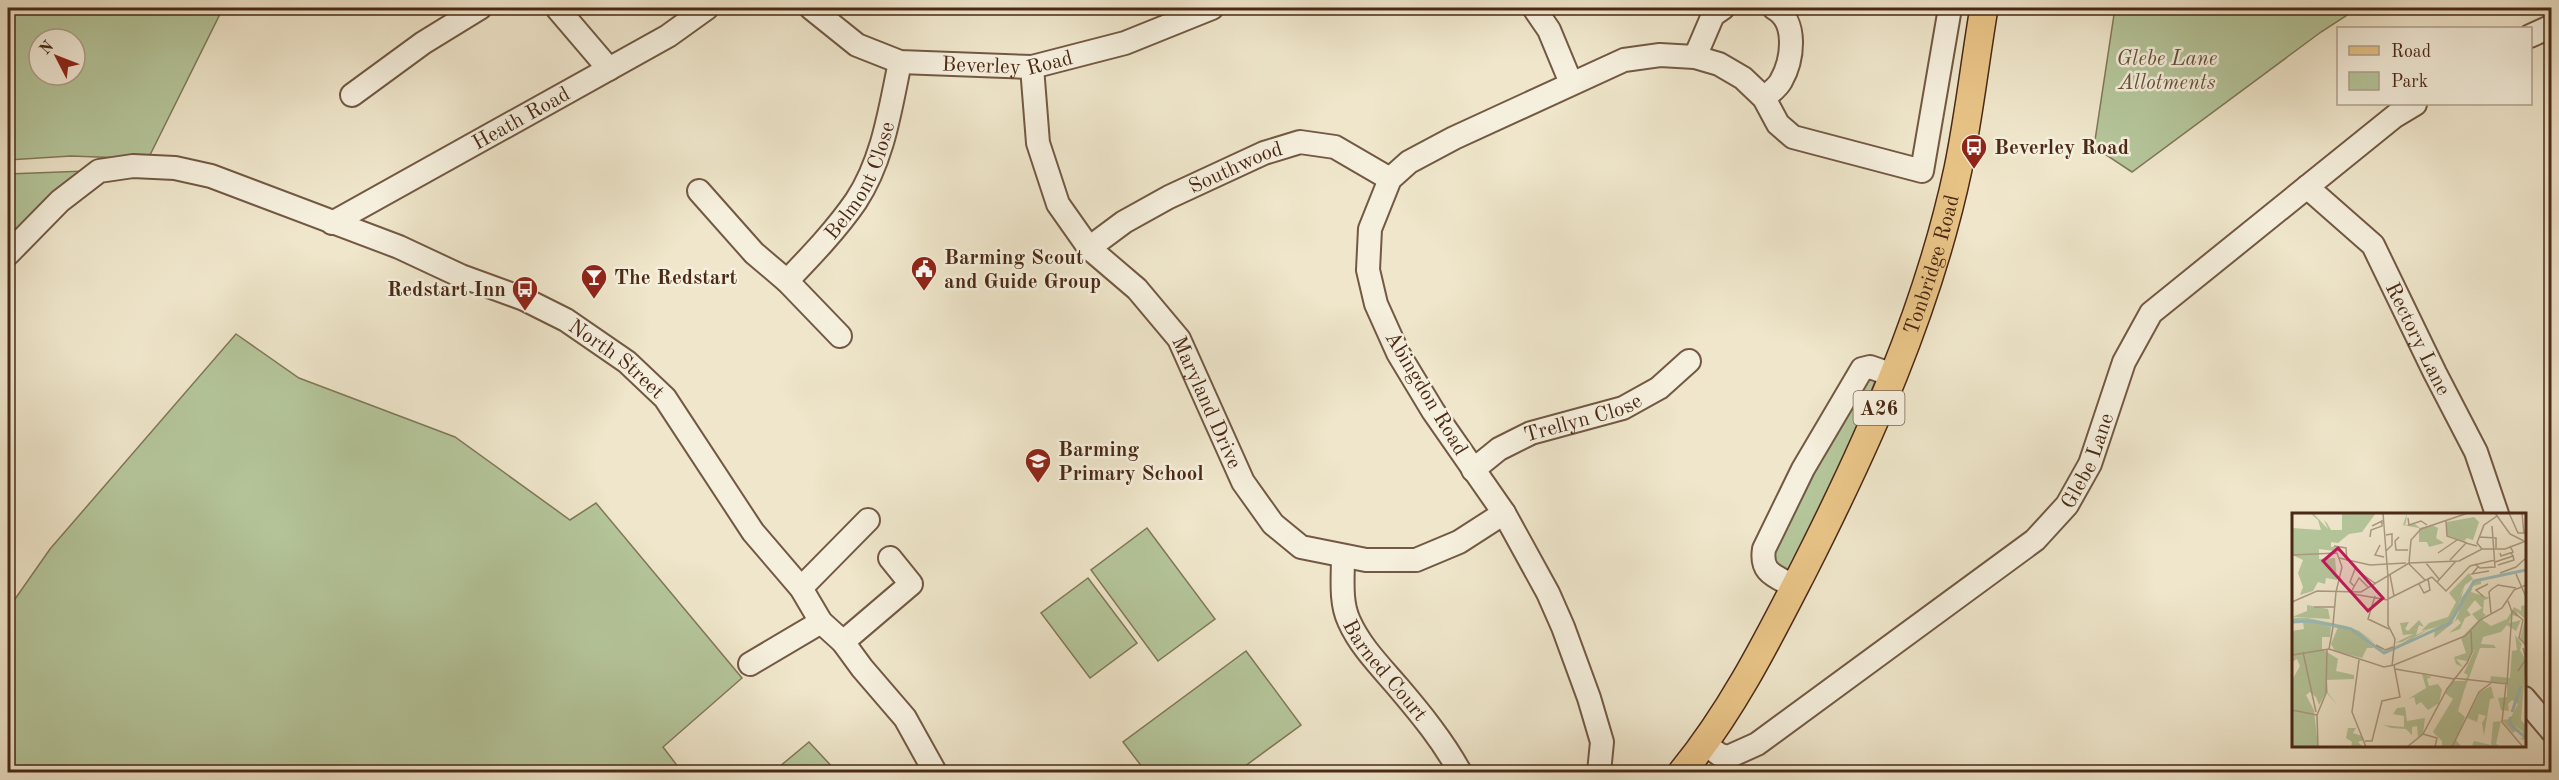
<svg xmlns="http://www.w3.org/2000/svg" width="2559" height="780" font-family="'Old Standard TT',serif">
	<rect width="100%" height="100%" fill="#efe6cb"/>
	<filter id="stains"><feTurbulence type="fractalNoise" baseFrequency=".00333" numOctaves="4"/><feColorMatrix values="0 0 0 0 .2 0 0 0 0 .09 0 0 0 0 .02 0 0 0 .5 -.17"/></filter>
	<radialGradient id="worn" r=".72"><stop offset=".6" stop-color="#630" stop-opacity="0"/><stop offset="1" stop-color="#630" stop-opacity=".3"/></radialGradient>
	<g fill="#b5c69b" stroke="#807858" stroke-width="1.5" fill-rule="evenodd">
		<path d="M8 8H223L148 159 71 156 8 160ZM39 39H75V75H39Z"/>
		<path d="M2115 8H2358L2321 32 2132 172 2094 147Z"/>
		<path d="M85 171 8 240V174Z"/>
		<path d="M236 334 299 378 455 437 570 520 596 503 742 678 663 747 682 772H8V609L50 549Z"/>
		<path d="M1862 378 1876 379 1836 478 1790 570H1778L1771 546Z"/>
		<path d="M1147 528 1215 619 1158 661 1091 570Z"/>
		<path d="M1088 578 1137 643 1090 678 1041 613Z"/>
		<path d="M1246 651 1301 725 1237 772H1146L1123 742Z"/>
		<path d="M809 742 837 772H773Z"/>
	</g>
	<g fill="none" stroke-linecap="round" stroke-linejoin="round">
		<g stroke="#735843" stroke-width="26">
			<g id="minor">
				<path d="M557 8 609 69"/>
				<path id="s1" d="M811 8 857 45 900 62 1032 67 1125 43 1212 8"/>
				<path d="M1534 8 1549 30 1571 83"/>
				<path d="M2530 36 2552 26"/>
				<path d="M1695 57 1713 15 1723 8"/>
				<path id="s2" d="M1032 67 1038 143 1058 204 1089 248 1137 289 1179 339 1243 482 1273 524 1301 547 1366 560H1416L1459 542 1504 513"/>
				<path d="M352 95 423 43 480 8"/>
				<path d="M1764 98C1770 93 1778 87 1781 81 1793 60 1798 21 1774 8"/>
				<path id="s3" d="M2307 187 2373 245 2435 373 2476 452 2497 514"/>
				<path d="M699 191 754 253 787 281 840 336"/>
				<path id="s4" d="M332 223 668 36 707 8"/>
				<path id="s5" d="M1089 248 1124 222 1169 197 1264 153 1300 142 1335 147 1390 179"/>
				<path id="s6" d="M8 254 60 201 99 171 133 166 175 168 211 176 399 247 461 276 524 299 566 320 627 362 665 398 753 532 801 588 821 622 843 642 862 668 905 718 935 772"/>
				<path id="s7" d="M787 281C811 256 836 230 856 201 883 160 890 110 900 62"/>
				<path id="s8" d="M1473 470 1499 449 1531 433 1623 408 1659 388 1689 361"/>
				<path id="s9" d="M1343 557C1343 577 1340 602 1349 621 1360 646 1380 666 1398 687 1421 714 1443 741 1460 772"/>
				<path d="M1795 587C1776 576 1760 574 1764 549L1803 469 1862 369 1870 367 1893 375"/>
				<path d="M801 588 868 520"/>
				<path d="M843 642 911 584 890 558"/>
				<path d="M750 664 821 622"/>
				<path d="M2524 698 2552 731"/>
				<path id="s10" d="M1705 744 1720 755 1728 757 1757 744 2035 540 2067 505 2090 464 2124 362 2151 313 2395 116 2415 104"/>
				<path d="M1599 772 1602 742 1589 698 1563 627 1548 593 1504 513 1433 411 1398 353 1376 304 1368 270 1370 229 1390 179 1409 162 1454 138 1624 60 1660 55 1695 57 1719 64 1743 78 1764 98 1778 124 1793 137 1922 171 1950 8"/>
			</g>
		</g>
		<g stroke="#4a2916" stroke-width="30">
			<g id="major">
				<path id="s11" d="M1682 772C1732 711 1767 641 1803 571 1868 443 1928 310 1958 169 1969 116 1975 61 1984 8"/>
			</g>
		</g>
		<use href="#minor" stroke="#f5efdd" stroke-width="22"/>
		<use href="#major" stroke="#e8c386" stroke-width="27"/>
	</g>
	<defs>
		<g id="bus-pin" transform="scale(1.35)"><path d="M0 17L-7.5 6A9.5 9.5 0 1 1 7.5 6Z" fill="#8f2418" stroke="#f5efdd"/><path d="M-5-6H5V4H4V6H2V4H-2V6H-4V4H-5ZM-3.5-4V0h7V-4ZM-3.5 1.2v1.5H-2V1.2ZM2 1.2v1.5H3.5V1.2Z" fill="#fff"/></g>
		<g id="civic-pin" transform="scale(1.35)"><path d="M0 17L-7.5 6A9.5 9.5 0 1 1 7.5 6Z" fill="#8f2418" stroke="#f5efdd"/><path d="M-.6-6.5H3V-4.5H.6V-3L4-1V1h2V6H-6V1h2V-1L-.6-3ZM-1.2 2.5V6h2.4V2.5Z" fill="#fff"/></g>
		<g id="bar-pin" transform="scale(1.35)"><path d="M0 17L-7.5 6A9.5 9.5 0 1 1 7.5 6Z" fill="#8f2418" stroke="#f5efdd"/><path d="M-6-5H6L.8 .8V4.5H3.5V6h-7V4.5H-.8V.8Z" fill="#fff"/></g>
		<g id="school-pin" transform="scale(1.35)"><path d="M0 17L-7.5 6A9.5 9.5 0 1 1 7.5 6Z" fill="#8f2418" stroke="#f5efdd"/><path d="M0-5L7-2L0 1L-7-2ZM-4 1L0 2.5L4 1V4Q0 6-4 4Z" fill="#fff"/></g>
	</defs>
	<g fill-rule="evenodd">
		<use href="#bus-pin" x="1974" y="147"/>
		<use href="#civic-pin" x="924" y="269"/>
		<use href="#bar-pin" x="594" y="277"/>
		<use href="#bus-pin" x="525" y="289"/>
		<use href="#school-pin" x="1038" y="461"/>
	</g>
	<g text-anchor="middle" stroke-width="5" stroke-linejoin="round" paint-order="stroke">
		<rect fill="#f5efdd" stroke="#7d6452" stroke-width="1.5" x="1853.5" y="391" width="51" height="34" rx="4.5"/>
		<g font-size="20" font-weight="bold" fill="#4a2916">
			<text x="1879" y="415">A26</text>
		</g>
		<g font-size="21" font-style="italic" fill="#655037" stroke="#f5efdd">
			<text x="2167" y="65">Glebe Lane<tspan x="2167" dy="24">Allotments</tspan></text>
		</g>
		<g font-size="21" fill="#4a2916" stroke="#f5efdd">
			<text dy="7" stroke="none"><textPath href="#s1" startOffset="213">Beverley Road</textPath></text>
			<text dy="7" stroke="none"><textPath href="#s4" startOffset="216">Heath Road</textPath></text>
			<text dy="7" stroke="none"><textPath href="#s5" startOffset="168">Southwood</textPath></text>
			<text dy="7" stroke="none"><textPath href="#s7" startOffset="126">Belmont Close</textPath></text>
			<text dy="7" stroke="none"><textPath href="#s11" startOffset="568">Tonbridge Road</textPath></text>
			<text dy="7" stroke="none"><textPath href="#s3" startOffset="192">Rectory Lane</textPath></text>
			<text dy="7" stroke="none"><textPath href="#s6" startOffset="684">North Street</textPath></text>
			<text transform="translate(1427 393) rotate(59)" y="7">Abingdon Road</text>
			<text dy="7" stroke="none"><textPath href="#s2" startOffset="392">Maryland Drive</textPath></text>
			<text dy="7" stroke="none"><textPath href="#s8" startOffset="123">Trellyn Close</textPath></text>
			<text dy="7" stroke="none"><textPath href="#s10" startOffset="500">Glebe Lane</textPath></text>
			<text dy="7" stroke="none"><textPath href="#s9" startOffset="126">Barned Court</textPath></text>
		</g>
		<g font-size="21" font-weight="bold" fill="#4a2916" stroke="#f5efdd" text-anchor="start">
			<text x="1994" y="154">Beverley Road</text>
			<text x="944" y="264">Barming Scout<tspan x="944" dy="24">and Guide Group</tspan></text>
			<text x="614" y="284">The Redstart</text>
			<text x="506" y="296" text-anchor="end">Redstart Inn</text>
			<text x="1058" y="456">Barming<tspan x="1058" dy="24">Primary School</tspan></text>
		</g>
	</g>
	<g transform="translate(2292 513)">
		<rect width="234" height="234" fill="#efe6cb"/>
		<path d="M18 0H21L36 16 32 7 35 10 39 17H50V0H84L70 19 57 21 46 30 39 29V34L46 33 50 39 27 36V46L43 45 45 67 34 65 33 71 26 69 21 78 8 82 11 74 6 60 11 47 0 42V15L29 17 26 7ZM115 0 114 9 113 12 123 11 128 15 140 12 146 15 144 25 152 30 137 34 135 29H127V15L111 12ZM182 4 187 9 181 27 175 25 172 28 155 22V9ZM177 60 181 66 173 72 167 85 172 76 169 85 181 70 189 66V71L181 73 179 79 198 85 192 87 191 100 194 102 189 106 199 113 215 106 222 94 229 98V93L234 92V135L228 126 233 106 224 98 227 104 220 102 217 110 229 107 224 118 215 112 209 119 191 124 189 131 202 132 204 135H188L172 178 166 198 173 204 164 227 169 233 150 234V228L141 219 161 186 153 180 161 168H173L176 162 172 160 183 136 175 148 164 146 171 154 164 151 162 144 174 140 169 125 186 108 180 101 190 95 183 87 175 97 179 102 173 105 168 116 157 120 169 110 166 106 142 125 143 116 154 113 163 108 167 98 168 86 165 101 154 112 137 116 114 129 111 130 121 123 110 129 103 130 121 121 111 122 108 110 117 109 113 116 116 118 127 107 132 114 127 112 124 122 136 116 129 118 137 110 156 104 164 89 157 80ZM15 92 36 96 38 106 0 104 15 98ZM2 105H16L54 113 67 118 83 130 59 116 18 107 0 109ZM18 108 39 114 38 124H30V136L46 146 44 158 62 162V166L35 167 36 180 46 193 34 179 27 192 24 184 18 179 14 182 22 197 26 234H0V167L8 153 5 146 0 149V118L12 116 11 109ZM46 114 61 118 82 135H75L70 145 43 138 39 131ZM223 122 230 131 228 137 234 147 229 207 234 213V225L232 227 228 226 233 223 230 218 223 213 225 217 221 220 210 207 218 206 226 191 220 187 216 191 217 198 209 197 206 185 215 184V170L198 169 199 163 218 165 220 138 225 137ZM130 161 140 164 135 166 137 173 146 171 150 177 147 190 136 197 129 189 124 192 122 184 116 186 134 175ZM199 173 202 185 198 186 192 223 190 210 194 203 187 201 185 209 175 205 188 179ZM113 194 115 208 133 205 131 221 126 224 125 213 120 214V222L114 216 99 215 91 212 112 214V203L101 201 105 195ZM209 208 204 231 210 234 180 233 182 228 199 232 201 209ZM56 215H64L61 220 70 223 72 227 66 229 71 234H59L60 229 54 225Z" fill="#b5c69b"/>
		<path fill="none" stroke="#9bbebd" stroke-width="3" d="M0 109 18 108 59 116 92 140 158 110 182 68 234 57M220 199 229 173M218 204 219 212 234 225"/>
		<path fill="none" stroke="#ad9a83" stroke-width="1.5" d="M91 0 96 64M203 0 218 21 232 28M217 0 226 20H232M230 0 232 21M116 5 117 12 129 8 135 12M154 8 155 23 175 30M78 24 79 17 90 13V8L80 13M107 24 103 28 104 37H116M187 24 204 25V35M88 32 83 42 92 44M42 33 54 35 55 48M190 36 185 30 192 12 205 3M94 38 100 32V21L94 22M146 40 165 27M208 40 209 43 221 39 218 33M0 42 45 40 50 54 44 79M47 45 78 52 114 50M158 47 174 30 185 33M60 49 63 56 84 71M203 49 221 43 219 40M116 50 133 67M117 50 119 27 129 16 176 0M134 50 147 66M183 51 188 55 203 54 200 13M206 52 222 47 221 43M186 54 180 61 197 58M208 60 224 54 234 45M224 61 234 84M98 62 102 83M96 64V112L103 126 100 153M140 64 154 78 178 53 203 47M145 69 164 48M127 71 132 80 138 77 136 66M62 73 58 69 63 56M200 76 206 72 224 75M59 79 67 65 77 75M61 81 96 87M83 83 76 106 97 116M192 84 184 77 196 71M96 86 140 64M0 89 25 78 69 79 117 50 167 48 190 36H213L234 28M22 94H43M219 97 231 107 227 125 234 132M199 100 197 79 200 76M41 112 44 79M84 132 93 137 101 134M37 136 41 114M11 139 24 199M0 142 37 136 92 154 102 152 173 123 188 107 210 95 222 77 234 72M67 147 60 199 74 234M103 156 162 166M226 158 234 146 231 135M162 165 215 171 220 99 216 88M214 171 210 209 231 234M0 197 25 202 26 234M25 202 34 180 35 136M131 221 145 225 143 234M73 228H80L90 188 108 184 102 152M115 234 131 221 155 176 175 150 180 139 179 118M160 234 187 179 199 170"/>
		<path fill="#c2185b" fill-opacity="0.15" stroke="#c2185b" stroke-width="3" d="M46 35 91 85 76 98 31 48Z"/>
		<rect width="234" height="234" fill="none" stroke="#4a2916" stroke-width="3"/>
	</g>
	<rect width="2559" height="780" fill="none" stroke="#efe6cb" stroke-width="30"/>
	<rect x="9" y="9" width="2541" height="762" fill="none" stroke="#4a2916" stroke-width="3"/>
	<rect x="15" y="15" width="2529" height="750" fill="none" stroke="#4a2916" stroke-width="1.5"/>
	<rect x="2337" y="27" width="195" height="78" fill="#f5efdd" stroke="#b1a08d" stroke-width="1.5"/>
	<rect x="2349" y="46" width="30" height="9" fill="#e8c386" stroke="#b1a08d" stroke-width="1.5"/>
	<text x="2391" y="57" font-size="18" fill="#4a2916">Road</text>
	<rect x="2349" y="72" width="30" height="18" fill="#b5c69b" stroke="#b1a08d" stroke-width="1.5"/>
	<text x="2391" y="87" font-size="18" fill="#4a2916">Park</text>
	<g transform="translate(57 57) rotate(312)"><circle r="28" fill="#f5efdd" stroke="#b1a08d" stroke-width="1.5"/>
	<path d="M0-4.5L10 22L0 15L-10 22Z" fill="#8f2418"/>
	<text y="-9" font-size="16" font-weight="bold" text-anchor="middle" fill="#4a2916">N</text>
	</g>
	<rect width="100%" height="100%" filter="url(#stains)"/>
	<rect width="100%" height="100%" fill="url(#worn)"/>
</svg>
